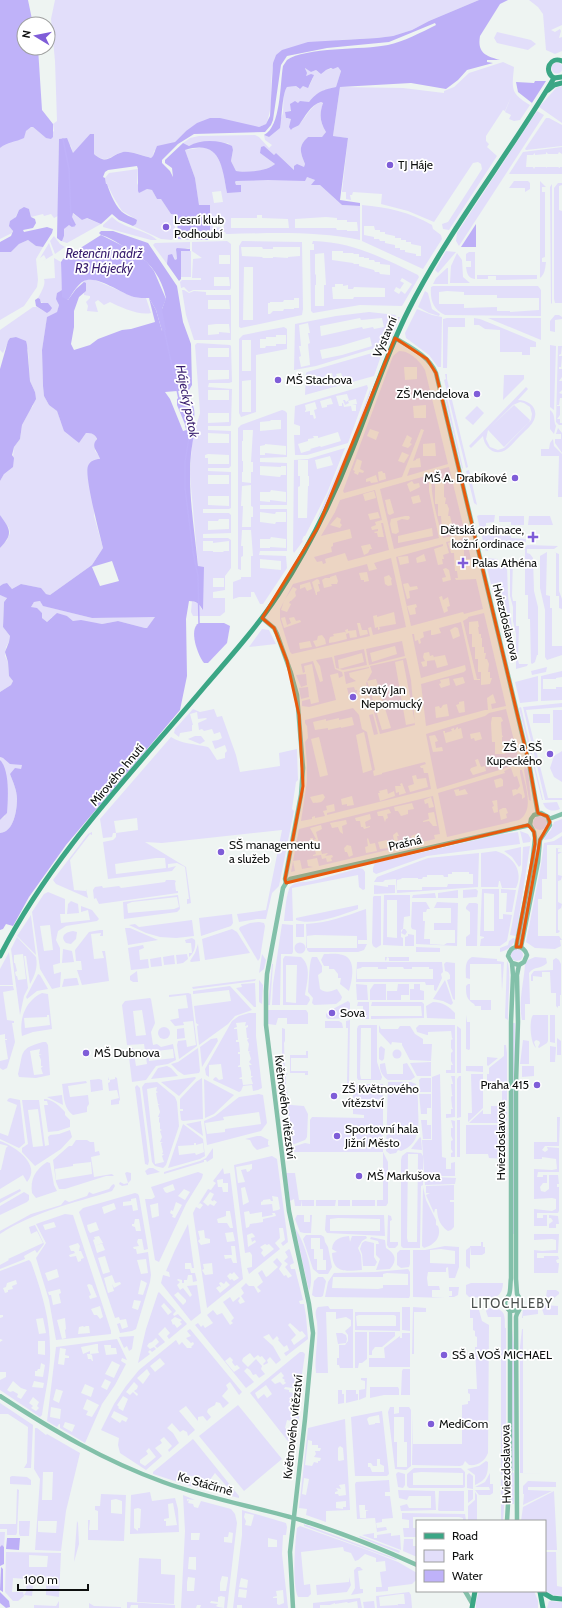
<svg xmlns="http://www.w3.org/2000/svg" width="562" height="1608" font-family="Cabin,sans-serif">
	<rect width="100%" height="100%" fill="#eef4f2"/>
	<g fill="#e2defa" fill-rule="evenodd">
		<path d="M55 0H479L429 21 412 30 393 36 377 38 340 40 276 55C267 77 276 102 266 124L259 127 186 131 175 142 154 151 153 156 151 158C144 156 131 151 123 152 110 155 108 165 94 154V134H90L73 154 71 146 59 139 58 216 54 218 51 214 44 216 43 214 31 217 29 209 19 210 15 218 12 233 0 239V148L6 143 21 139C24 134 27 127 33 127L46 138 54 131 53 124 57 121 55 61 51 19Z"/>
		<path d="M529 0H562V25L551 30 555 32 560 29 561 31 559 38 562 37V51L555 54 546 50 543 14 538 7Z"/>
		<path d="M497 32 531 40 536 44 528 50 497 43 494 38Z"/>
		<path d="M503 62 514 67C512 89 510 93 530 105L520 120 514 121 509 119 511 115 505 112 511 97 505 111 503 110 486 136V141L489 144 487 147 497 156 449 230 443 229 442 224 448 222 482 169 481 164 478 162 473 163 434 222 408 211 381 204 382 194 353 192 352 195H350L351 200 346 199V192H342L348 138 333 136 340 87 403 88 444 93V91L454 87 469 73Z"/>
		<circle cx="557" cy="68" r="5.5"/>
		<path d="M338 67 341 71 336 87C324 90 317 92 309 102L297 103 290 111 285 112 287 119H291L293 127C305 124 308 106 321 102L323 104C319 115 320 122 326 132L322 137H308C298 146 300 152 305 164L304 167 294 170 276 153 274 155 260 153 275 164C267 171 246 174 236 171L231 161 233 150 228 143 200 142 189 146 183 143 190 138 199 136 255 135 259 137 269 148 272 145 265 140 264 135 269 137 280 125C279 120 282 117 283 113 284 104 282 94 287 87L296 86 299 89 303 86H309L313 78 309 75 306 76V68L311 72 316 70 318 72Z"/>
		<path d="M562 86V123L539 107 556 88Z"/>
		<path d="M537 111 544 115 459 246 456 241 457 233Z"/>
		<path d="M546 118H549L562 125V146L526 150 525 149Z"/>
		<path d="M205 147 215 153 222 166 227 193 241 185H236L235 182 236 181 307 177 315 180 312 185H320L342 205 360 206V240C317 231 272 233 228 234H226L225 232H210V205L199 206 195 178 185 150ZM221 191 223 202 214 203 212 192ZM257 215H262V218L288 219 289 228H231V218H257ZM326 217 337 218V220H347V222H357L358 231H347V230H337L336 228H295V219ZM213 218H224V227L213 228Z"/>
		<path d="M562 147V154L559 152 558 154H548L546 152V154L535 155V153L533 155H527L526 167H533L534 169 535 167H546L547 168V167H558L560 168V167H562V174H509L523 152Z"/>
		<path d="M500 155 453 228V227Z"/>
		<path d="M138 169 137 183 141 191 147 189 152 190 157 199H161L171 214 175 215V234L172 240 161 239 133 226 136 224 134 218 122 211 114 198 107 184H106L105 178 109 173Z"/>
		<path d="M514 181H528L530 183V189L525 192V188H509Z"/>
		<path d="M540 181 546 187H542V192H545V257L542 258V262H546C545 269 545 274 540 278Z"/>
		<path d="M558 183H562V185L559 186C559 194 559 202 559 210L562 211V303H555L554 299V188Z"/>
		<path d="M552 184V303L551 304 550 187Z"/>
		<path d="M362 205C387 207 410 212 432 225L433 229 441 235 442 239 423 269 362 241ZM364 226H374L375 230H380V232H385V234L395 236V238H401V240H406V242H411V244L421 246V256H416V254L405 252V250H400V248H395V245L385 243V241H380L379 239H374V237L364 235Z"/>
		<path d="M72 213 82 220 86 218 101 224 67 243 61 241 64 236V229L70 224Z"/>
		<path d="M112 217C124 229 145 229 157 240H151L103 227V225Z"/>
		<path d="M54 236 60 244 65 247 55 254 50 241Z"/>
		<path d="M28 240 36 246 43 247 36 259 38 280 37 287 24 306 0 320V252H11L19 244Z"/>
		<path d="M227 241 231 244V288L230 290H193L189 292 184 287 181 288 180 282 182 280H201V278H192L193 259 202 258 192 251V242ZM230 255V264H219V255ZM214 277H229L230 286H214Z"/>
		<path d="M242 241 302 242 303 309 302 315 241 328 239 327V246ZM241 247H262L263 249H273V247H300V256L288 257V258L273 257V258H263L262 257 242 256ZM244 267H253V320H243ZM294 298H299V308H294V309H284L283 311H273L270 314H268V303H270V302H283L284 300H294Z"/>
		<path d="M313 241C353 242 383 258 418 275L419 277 402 306 360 305 313 313 311 311 310 250H314V244H312ZM332 251H343V253H353L354 254H359V257H364V258H369V260H374L375 262H380V264L390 265V275L380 274 379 272H375L374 270 359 266V264H354L353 263 332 260ZM324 253 326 285H324V306H315V285H316V275L315 274V254ZM402 278 412 284 405 294 401 291 399 294 394 291 396 287 400 289 404 283 400 281ZM335 284H343V286L348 285V289H353L354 287 385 288V297H354L353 299H333L332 287H335Z"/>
		<path d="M190 242V249L188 248 176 251 177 259 175 260 174 256 167 264 153 245 155 243Z"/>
		<path d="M49 243 53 255 43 261 46 259 44 255 40 258Z"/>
		<rect x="181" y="251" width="10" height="26"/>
		<path d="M446 251 456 252 438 273 435 270Z"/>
		<path d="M469 252H475V279C468 278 467 274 466 267H471V261H466V254Z"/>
		<path d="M457 253 462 260 463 277 470 283H450L451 266Z"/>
		<path d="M54 258 61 262 62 290 57 293 59 305 57 312 47 318 42 350 43 387 44 396 49 405 57 411 61 422 79 443 86 433C99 431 97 442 95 451L99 455 100 459 94 516 103 548 92 565 50 595 46 594 40 588 21 584 12 589 9 585 3 584 0 586V548L7 540 10 533 9 528 0 515V481L13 457 14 447 20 439 22 425 29 411 33 406 35 392 30 381 28 350 16 337 10 338 3 353 0 350V330L33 307H37L44 311 45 304 41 302 40 299 38 298C41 292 46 285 44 279L55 278Z"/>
		<path d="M447 268H448V284H433L436 278Z"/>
		<path d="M477 275H537V279L496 280V276H488V279H477Z"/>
		<path d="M86 280H95L134 297 146 298 151 313C140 316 120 307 110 302L104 305 98 300 95 302 98 312 87 311 88 306 86 302 90 298V296L84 295V292L86 291V284L82 282Z"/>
		<path d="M433 286H538L541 290V316L445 315C433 309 430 300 431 287ZM447 291 464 292V295H497V298H539V310L510 312V311H497V307L464 308V304H439V292Z"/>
		<path d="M182 290H184L189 293 194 291 206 292V295H231V340H194L186 315ZM208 300H229L230 309H208ZM216 324H229L230 333 219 332V334L208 335V325Z"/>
		<path d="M425 291 428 293 432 309 440 314 439 316 429 313 418 307Z"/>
		<path d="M417 309 432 315 442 317 441 367H438L429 355 406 338 405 333Z"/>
		<path d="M369 312 396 315 385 345 316 366 294 370 295 324 336 316ZM360 318 361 320 382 318 384 327 374 329 373 327 363 329 362 327 321 336 320 326ZM308 323 310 333H308L310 343 308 344 310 365 301 367 299 357 301 356 299 346H301L299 325ZM370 337 372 346 342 355 322 359 320 350 340 346Z"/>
		<path d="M555 315H559L562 317V319L555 320V332L550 331V321Z"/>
		<path d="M398 317H400L389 343 387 344Z"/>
		<path d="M447 318H465V327H448L447 368H443V319Z"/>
		<path d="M474 318 480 319 536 342V347H530V355H522V352H500V330L485 329 479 325H474Z"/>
		<path d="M488 318H541V340Z"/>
		<path d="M284 327 287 329V349L256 355V412L241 417 239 413V339L243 335ZM276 335H286V344H276V346H266L265 348H260V339H266V337H276ZM242 340H251V371H242ZM251 380V412H242V381Z"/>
		<path d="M197 343 230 345 231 346 232 382 229 383H209L208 387 232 389 231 425 230 426H208V430L231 431V466L229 468H208V471L231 472V508L229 509H203V513H229L231 515V533L203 534V538H228L231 540V568L225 576V590L213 592V598H225V612L220 616H193L191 612 192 601 199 604 202 610 190 475 192 441 200 413 195 345ZM208 348H229V357H208ZM208 370H229V379L208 380ZM208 390H229V400H208ZM208 413H229V422L208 423ZM208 433 229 434V443H208ZM208 454 229 455V464H208V458H205V455ZM208 475H229V484H208ZM208 496H229V506L208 505ZM219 519H229V529L208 530V521H218ZM203 541H213V543L229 541V551H224L223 552H213V551H203ZM213 578H224V587H213Z"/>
		<path d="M550 345 556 346 554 410 550 407Z"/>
		<path d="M558 346H562L561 354 559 355V356H562L561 367H559V369H562V377L559 381H562V390L559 393 562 394V398H560L559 405H557V406H560V415L557 419H560V423H562V425H559L556 422Z"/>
		<path d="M379 351H381L382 353 374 376 305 395 306 373 307 372ZM332 373 334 383 328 385 325 375ZM341 373 345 383 337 385 335 380 338 379 336 374Z"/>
		<path d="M399 351C409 350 421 362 425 370L448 464 407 476 410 468 421 467 420 458 416 459V460L413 461 424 430 421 429 402 477 344 493 343 491 393 356ZM404 367H417V379L405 380ZM426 405V418H414L413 406ZM370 429 379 432 376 440 367 436ZM407 435 412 438 410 443 412 444 408 448 402 446ZM435 443 436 456H423V444ZM402 452 409 455 404 463 398 461ZM357 459 362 461 360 469 364 471 363 473 359 472 358 475 354 473 355 471 353 470ZM382 471 383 473H385L386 479 379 481 378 472ZM376 475 378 482 371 483 370 481 366 482V479Z"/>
		<path d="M445 374H447V379L468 467 466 468 444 380 446 379Z"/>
		<path d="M504 375H524V379L503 400Z"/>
		<path d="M367 385 368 388 348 443 307 455H295L294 435H300V426L294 424 295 406ZM347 394 349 400 346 402 345 400H343L345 405 349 403 348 401 356 399 357 404 352 405H356V411H352L351 406 344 407 343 403H342V406H339L336 396ZM331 398 333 404 327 405V407L322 408 320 401ZM315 402 317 409 314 410 316 418 314 419 313 415H310V411L305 412V411L306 410 305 405ZM338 432 341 441 321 447 320 446 310 449 311 450 301 453 298 444 308 441V439L314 438 313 436H318V438Z"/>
		<path d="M526 387 528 389 518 400C529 400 539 408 534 420 532 425 526 430 522 434 517 439 512 445 507 449 495 458 484 447 483 436L471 448 469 446ZM520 402 524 403 530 407 532 414 531 420 504 448 498 450 490 447 486 439 488 430 504 447 529 422 530 420 514 405 493 425 513 405Z"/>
		<path d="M370 390 371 391 353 440 351 442Z"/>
		<path d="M445 398H447L463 468 462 469Z"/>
		<path d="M477 406 484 413 473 425 465 418Z"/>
		<path d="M282 410 285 411 287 413V457L260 458V462L287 463V505H260V509H287V551H260L259 555 286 556 287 568 263 604H260L254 592H251V597H239L233 599V582L241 579V570L238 569V428L241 425ZM271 420H281V429L260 431V422L270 421ZM243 430H253L251 462H253V472H251V483L242 482V472H243V461H242V441H243ZM265 444 286 446V455L265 453V455H260V446L265 445ZM260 466 281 467V466H286V475H281L280 477 260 475ZM251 485V506L253 507V517H251V527H242L243 506H241L242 486ZM271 490 286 492V502L270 500V502L260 501V492H270ZM260 512 275 514 276 512H286V522H276L275 524 260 522ZM242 530H251L253 556H251V577H241V557L243 556V546H241ZM271 537 286 539V548L270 547V548H260V539H270ZM260 559 281 561V570L260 568Z"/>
		<path d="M550 410C556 414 553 421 556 426L554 434 550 429Z"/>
		<path d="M558 428 562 433V453L555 443V439H561V434H556Z"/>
		<path d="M553 439 554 446 562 454V497H558L559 456H541V449H549L550 443Z"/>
		<path d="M345 448 327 493 305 536H304L302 540 303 541 294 553 293 551 294 460 308 459ZM330 456 333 465 317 469 315 460ZM298 460H308V476H309V486H308L307 518H298V487L300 486V476H298Z"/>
		<path d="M348 448 349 450 326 504 316 521Z"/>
		<path d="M449 467 465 533 443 538C439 525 426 482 434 471ZM444 478 445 484H444V497L446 498 445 504H447L449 509 448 516H450L452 524 451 529H442L441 516H438V504H435V485L433 483H434V479Z"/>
		<path d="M469 470 477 505 474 503 466 471Z"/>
		<path d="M429 475V491L439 538 394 549 380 489ZM412 481 414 484 419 483 420 487 410 492 407 484ZM419 495 421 502 413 504 411 497ZM390 499 394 513 390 515 388 514 385 500ZM405 516H409L410 518 408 520 402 519 397 521 399 532 396 534 392 533 390 524 391 519ZM432 528 433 536 398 543V536Z"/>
		<path d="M375 490 382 520 375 522 376 525 371 527 372 530 378 529V531L374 532 375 533H377L378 537H384L381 523H383L389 550 348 561 345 553 325 559 326 563 323 564 322 561 317 562 314 557 332 552 331 547 333 546V543L352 538 350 529 321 536 335 512 340 500ZM374 491 376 498 365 501 363 494ZM378 512 380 518 370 520 368 514ZM337 517 341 519 340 523 342 525 340 528 330 525ZM370 544 372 549H370L368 553 364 555 361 546Z"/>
		<path d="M479 515H495L494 522 486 523V535H511V538L526 539V542L483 541 477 516Z"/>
		<path d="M499 516H524V525H511V522H499Z"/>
		<path d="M529 516H550L553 525H528Z"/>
		<path d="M466 537 471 559H464V549H465L464 540H459L462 538Z"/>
		<path d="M456 540 448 543 451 553H454L455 571H457L458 578H455L456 580 476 579 483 609 464 614 463 612 411 626 396 557 443 544V546L434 549 438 565 443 564 442 559H444L443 555 449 553 446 542ZM424 554 426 561 417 563 416 558ZM408 556 409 563 400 565 398 557ZM446 568 449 570 451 580 443 582 442 578 446 577 443 569ZM408 583 410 587 417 586 418 589 409 591 410 598 407 599 403 584ZM442 596 443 600 448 597 450 606 447 607 448 611 444 613 439 597ZM416 604 417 607 415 608 416 614 410 615 407 606Z"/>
		<path d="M483 544H508V545L505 548H492L488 549V551L484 550Z"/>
		<path d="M527 545 558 546 554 549H527V553L530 554 533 558 534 591 538 607V655H537L535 662 532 664 531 663 530 619H528V595H525V548Z"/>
		<path d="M547 552 546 595 550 596V608H552V646H562V609L559 608V596H556V553L554 552 559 554V591L562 599V655L547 660 545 657V610L540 588V556Z"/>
		<path d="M484 555 486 558 498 559V565H505V564L507 566 508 596 513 636V664L497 598 494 597Z"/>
		<path d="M391 558 406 627 373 635 371 627 368 628 370 636 292 654 290 652 280 619V609L293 584 367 564 369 571 377 569 374 563ZM367 572 369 581 364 582V580H361L359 573ZM336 575 338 581 337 584H331L332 586 324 588 322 580 325 578H330V577ZM389 575 392 579 391 580 392 585 388 586 385 584 384 577ZM317 579 319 580 320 584H318L320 591 317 592V595H316L312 582ZM310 582 312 589 307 591 305 587 300 589V585ZM293 587 297 589 295 592 296 596 291 601H290L289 603 291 604 287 612 281 610 284 601ZM394 612 396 624 379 627 380 629 378 630V627L375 628 373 616 377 615V617ZM285 617 287 625 291 623 289 618 294 617 296 621 300 620 301 622 284 628 281 618ZM357 623H360L362 630H367L368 634 360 636ZM348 629V631L356 630 357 637 350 638 349 633 346 634 347 639 335 642 334 638 335 642 329 643V640L330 637 334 636 333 634 345 632 346 633 345 630ZM322 635 325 639 326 644 316 647 313 641 317 640 318 636ZM310 641 312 647 300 649 299 643Z"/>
		<path d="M505 560H513L512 596 513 601H516V626H519L518 660 519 664H528L527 666 516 669V634L513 621V607L510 596V563L505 562Z"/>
		<path d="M0 595 7 597 4 602 3 627 10 636 9 642 6 647 5 656 8 662 9 676 13 681 11 685 0 692Z"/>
		<path d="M40 601 44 606 92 618 156 616 147 628H145L118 621 102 624 73 621 67 616 52 617 47 622 42 618V613L31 607 34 602Z"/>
		<path d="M484 613 506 706 492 709 491 704 496 703 493 694 487 698 488 710H485L426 726 421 684 464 672 466 670 465 665 421 678 412 634H414L415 641 418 640 419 644 421 643 420 639 424 637 423 632 431 630V635H433L441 633 439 628 461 622 474 680H480V679H477L463 621 468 618V617ZM478 621 479 627H478L479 634H481V638H482V647H484V653H486L485 659H487L489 664 488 672H490V678H492L490 684 481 685V672H478V659H475V647H472V634H469V622ZM455 627 458 628 460 636 453 639 450 630ZM429 652 430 656 433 655 435 660 427 661V666L423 667 421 662 425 661 423 657 424 653ZM445 655 448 665 437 668 434 657ZM463 677 465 683 456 686 453 679ZM449 678 450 685 441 688 439 684 441 683 440 680ZM464 701 465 712 459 713 456 705 459 704V702ZM447 704 449 716 436 718 435 707 439 706 440 708H441L443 705Z"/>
		<path d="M262 629 269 630 276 644 249 647Z"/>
		<path d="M402 641 405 656 369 665 366 649ZM395 646 397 654 372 662 370 653Z"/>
		<path d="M364 649 367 665 343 670 336 668 334 656ZM362 653 364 662 339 669 338 660Z"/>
		<path d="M332 657 335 669 342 672 343 676 339 678 338 673 330 675 336 700 309 707 302 706V701L310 699 311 704 319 702 312 664 304 666 305 672 303 673 301 664 313 661 320 682 323 681 320 666 316 660Z"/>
		<path d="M406 658 411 680 415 725 380 734 366 683 372 672 370 666ZM403 660 415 723 406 725 395 662ZM376 679 391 728 382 730 367 681Z"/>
		<path d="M369 667V668L349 673 350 677 356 681 346 684 344 672Z"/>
		<path d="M547 667 546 672 532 675 531 671Z"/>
		<path d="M562 671V677L556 678V679H543V689H556V687H562V700L541 701V676Z"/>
		<path d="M306 674 307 685 301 687 296 675Z"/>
		<path d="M538 676V701L520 703 515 682Z"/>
		<path d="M308 687 309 697 301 699 299 688Z"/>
		<path d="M354 687 355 690H357C358 696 354 698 350 700L347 688Z"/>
		<path d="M562 703V707L526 710 548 798H562V800H545L523 707Z"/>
		<path d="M521 707 543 800H542L519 708Z"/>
		<path d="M353 708 359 715 362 729 367 732 375 770 373 771 374 776 382 774V773L425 762 426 764 420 766 421 768H423L424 773H428L431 789 327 815V813L335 811 334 804 326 806 327 810 323 811 325 816 315 818V816L312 817V819L301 821 307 781V764L305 742 308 738 307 726 305 723V720ZM352 717 354 725 341 728V727L328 730V728L315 730 313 722 326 719V721L339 718V720ZM364 732 372 770 363 773 356 735ZM319 737 328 775 320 777 311 739ZM416 775 417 779 426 778 428 787 410 792 408 786 414 784 412 776ZM402 783 406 793 399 795V792L396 793 395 786H401L400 784ZM387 789 388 794 394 791 395 796 380 801 378 793H380L379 791ZM323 794 325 797C322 804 319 802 313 803L310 797ZM352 796 354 805 347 806V804L342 805 341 799Z"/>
		<path d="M193 709 200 712 214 709 217 717 222 716 236 755 240 772 280 766 279 753 297 749 298 780 296 782 292 809 294 811 279 886 272 893 266 919H257L239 922 237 914 266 910 282 830 162 843 145 842 186 867 191 903 187 904V899H189L185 867 177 863 168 864V868L176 866 172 871 108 879 103 842 113 840 116 837V833H113L112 837 103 838 100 819 171 737C181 744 196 744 208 747L210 749 217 760 225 758V753L227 751 225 745 215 749 212 741 218 740 222 738 220 732 214 734 212 729 204 731 202 729 199 730 198 723 207 719 206 718 198 719 197 712 190 714 193 725H192V731L180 733 179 737 174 733 175 729ZM137 818 138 830 116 833 114 821ZM156 858H165L166 868 116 874 115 864Z"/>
		<path d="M506 709 520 764 519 762 516 763V765L437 789 426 734 485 716 489 713ZM492 717H501L503 721 501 722 502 735 503 737H502V742H504L505 748H506L505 754H495V742H492L491 723ZM458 727V729L461 728 463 738 446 743 443 731H445V733L452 731 451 729 454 728V730L456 729V728ZM480 732 482 739 475 741 474 738 471 739 470 734ZM435 735 438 741 435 742 436 748 442 747 443 751 433 752 429 736ZM478 759 481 767 485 766 486 771 473 775 470 770 471 768 477 766 475 760Z"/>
		<rect x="553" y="710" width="9" height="30"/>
		<path d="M373 714 378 734 374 735 369 715Z"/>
		<rect x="533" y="714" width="17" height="9"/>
		<path d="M195 736H201L205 741 200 744 188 739Z"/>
		<path d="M562 751V782L554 777 550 768 554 756Z"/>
		<path d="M0 757 22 765 21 769 10 774C13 782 17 790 17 799 17 810 14 832 0 833V820L5 816Z"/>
		<path d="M525 767 528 770 531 801 529 800 524 770Z"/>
		<path d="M511 768 514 777 517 776 520 786 517 790 516 789 512 790 513 796 519 793 522 795V799L525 797 520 773V770H522C525 784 535 811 519 820L447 837 438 793 505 773 504 771ZM501 778 503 780V786L496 788 494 780ZM459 789V791L465 789 468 794 456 796 454 790ZM497 800 498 812 494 813 492 807 494 806 492 801ZM503 808H506L508 813 506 814 507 818 501 820 499 810Z"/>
		<path d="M433 796 440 834 434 835 435 839 319 866 317 858 307 860 308 866 313 867 302 869 300 860 293 861 295 871 291 872 299 829ZM431 797 434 807 429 808 428 803 425 804 424 800ZM412 803 414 809 408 810V814L401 816 398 811H395L394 807ZM389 809 391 813 387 814 388 818 386 819 385 822 383 816H378L377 812ZM434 812 437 826H433L429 821 423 822V821L429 819 428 813ZM370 814 371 819 365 822 366 827 370 826V827L364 829 363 827H361L360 821H356L355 818ZM346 820 347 824 342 826 343 834 340 832 338 827 332 828 330 823ZM321 825 322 829 316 832 322 854 328 853 325 856 332 855 333 857 331 858 332 861 327 862 326 858 322 859 321 855 313 856V855L316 854 314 847 312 846H314L313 841H311L310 838H313V840L316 839 310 828ZM397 832 399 836H397L398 841 401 840 403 845 395 847 393 835ZM419 833 421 840 413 842 411 836ZM368 838 370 844 375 843 377 851 366 853 365 847 368 846 367 839ZM387 840 389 848 380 849 378 842ZM347 845 351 846 353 855 349 857 347 852H345L344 848Z"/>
		<path d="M557 802 560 809C552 812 546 811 543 803Z"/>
		<circle cx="540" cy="823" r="7"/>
		<path d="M562 819V832L551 839 544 840 545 836 551 830 554 822Z"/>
		<path d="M520 831 528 834 531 839 530 842 523 843Z"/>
		<path d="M92 832V835L90 834 70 860 74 890 86 891V889L88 898 56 884 53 880 88 834Z"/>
		<path d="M518 832 520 844 427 856 376 874 373 872V868L375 863 502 834Z"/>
		<path d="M562 836V845H547V879H542V899H538V936H559L562 940H560L561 946 555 949 535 948 526 942 541 865 544 843 554 841Z"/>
		<path d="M530 846 516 936 510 935 522 870 523 847Z"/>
		<path d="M536 846H538L537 854 522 937H519Z"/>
		<path d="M521 847V865L519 867 512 857 504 851Z"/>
		<path d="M556 848 561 849H558V852H562L558 854V875L562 876 561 880 558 881V902L562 904 561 908 558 910V930L560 931 558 933H556Z"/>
		<path d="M496 851C513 856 524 871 516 888H502L500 881H499L498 887H481V853Z"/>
		<path d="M479 853 478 887 397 893 396 879 385 880 383 882H374L377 877 428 858ZM452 872H469V874H473V884H448L447 887H422V890H397V880L401 879 402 878H418V879H422L423 877H427V875H443L444 877H448V874H452Z"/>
		<path d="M359 868 363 869 365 872V889L363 890 359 887 358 875 292 888 293 921H284C285 913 286 894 290 887 293 883 300 882 305 882 325 879 340 873 359 868Z"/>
		<path d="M166 880H174L176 881 175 883 176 891H178V893L99 904 96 898 94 899 93 890 95 887 102 886 103 888 119 886 121 888 165 882Z"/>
		<path d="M374 885 388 887V885H395V893L374 894Z"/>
		<path d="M476 889 478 891 477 897 463 898V890Z"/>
		<path d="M482 889H499V919H503V914L512 915 507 941 500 946H480L481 939 484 938V937L480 936ZM484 893 494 894V931H484Z"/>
		<path d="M501 889 516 890 512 912H506L507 893H501Z"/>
		<path d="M458 890V898H438V893Z"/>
		<path d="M48 892 65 899V914H60L61 923 90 920 88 910 81 912V906L92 910 99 919 97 921 66 926 58 931 56 940 60 948V963L53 965 54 974 61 972 60 987 52 989 40 969 32 912 44 894ZM50 925 53 950 44 951 40 926Z"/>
		<path d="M435 893 436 898H412L413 895Z"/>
		<path d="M178 895 180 909 177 912 124 919 123 902ZM177 897 179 907 174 909 128 913 127 904 132 902Z"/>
		<path d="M384 895H410V916L404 917 403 929H405L407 932 405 935 401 933 403 929 401 930V937L403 938V946L383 945ZM387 900H397V938L387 937Z"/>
		<path d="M374 896H381V945L376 948 373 946 372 943 373 897Z"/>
		<path d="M71 901 78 904 79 913 67 914 68 904Z"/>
		<path d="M412 902H426L430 909H427L426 912H423V921H425L424 939H430V944L444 945 447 943H455V930H434V923H451V908H434L437 902 458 903 457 946 416 944V930L412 929 411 927Z"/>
		<path d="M469 903H476L478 904 477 946H466V937L470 934V912L466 909V907Z"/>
		<path d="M358 905V909C341 915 313 926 296 920V918Z"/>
		<path d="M366 909 367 940H358V944H367L364 950 358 952H309L307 950 306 924C327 923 346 916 366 909ZM315 935 357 936V948H306V936Z"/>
		<path d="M232 914 233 923 231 926 201 936 199 918Z"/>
		<path d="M31 915V916L36 955 17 936Z"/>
		<path d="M192 920 194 936 176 938 160 937 146 933 129 925 135 924 139 927Z"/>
		<path d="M259 922 264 923 265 926 260 958 258 961 239 929 240 927 250 923Z"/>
		<path d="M282 924 293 925V952L292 954H281L280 1005H272L273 984Z"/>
		<rect x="296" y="924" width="8" height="13"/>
		<path d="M125 928H130L158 940 128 945Z"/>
		<path d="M232 929 237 932 250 953 205 960 202 939Z"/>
		<path d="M100 930H103V936H100L101 933 91 934 94 959 104 958 102 951H105L109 981 82 985 77 970H82L81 961H76L75 950 89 932Z"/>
		<path d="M73 931 77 932 76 939 71 944 66 943C59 936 66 932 73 931Z"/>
		<path d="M408 934 414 935V946H405V937L408 936Z"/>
		<path d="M17 937 36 957C38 967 35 975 30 984L26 956H24L28 988 24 996 20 1015 11 949ZM23 954 26 979 18 980 17 976H16L15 972 17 971 15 963H14V955Z"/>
		<path d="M192 938 195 940C196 947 194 953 189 957V953H192L191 943H186L185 940Z"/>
		<path d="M513 938 516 939C513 946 507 951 500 952V948L508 945 509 941Z"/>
		<circle cx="300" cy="948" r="5.5"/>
		<path d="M198 944 200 961 191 962 190 961 195 953Z"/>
		<path d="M143 945 144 948 139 950 140 960 148 959 149 968 131 970 128 948Z"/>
		<path d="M416 947 440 948V952H416Z"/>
		<path d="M63 949 72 951 74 962 62 963Z"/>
		<circle cx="517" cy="955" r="6"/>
		<path d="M9 952 13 985H0V969Z"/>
		<path d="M187 954 188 959 183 963 177 964 176 955Z"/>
		<path d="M262 954 266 960 264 969 259 973Z"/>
		<path d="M324 954C329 954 337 953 343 955 357 959 352 981 349 991L340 984 341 978H338V974L334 969H329V966H324L321 960Z"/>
		<path d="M174 955 175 964 164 965 163 957Z"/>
		<path d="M285 956 301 957C312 966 307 982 305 995L309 997 310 1000 307 1005H283V959ZM286 965H297L296 1003 286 1002Z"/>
		<path d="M161 957 162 966 151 967 150 959Z"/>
		<path d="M312 957H317L322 966V972L318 975 320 989C325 993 330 992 337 989L342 997 341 1000 336 1004 314 1005 312 1003 313 998 308 992C309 984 309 962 312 957Z"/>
		<path d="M385 957H409V961H389V958L387 957 386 961 385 960Z"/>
		<path d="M472 957 497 959V961L504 962 502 991 501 964H470V979L466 978C466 970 464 961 472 957Z"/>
		<path d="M535 957 546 958 547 963C542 969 534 966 529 973L530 1004H525V1020H522C518 1002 524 982 525 964L528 960Z"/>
		<path d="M556 958 559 960 561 964V995H560V1006H558V1008L556 1006V993H551L550 972H542V977L533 976V981H531V975L534 971 553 970V960Z"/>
		<path d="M507 961C512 970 507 1007 508 1020L505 1018Z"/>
		<path d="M357 962H442L443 972 441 974 442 978 436 991 434 990V985H426L425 982H356ZM362 967H378V969H387V967H403L404 969H412V967H429V969H433V979H357V969L361 968Z"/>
		<path d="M446 962 455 963V1000L453 999 447 980 450 979V975L448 972 445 971 444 964Z"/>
		<path d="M272 964H273L270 1005H268Z"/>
		<path d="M137 971 138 982H133L130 980V976Z"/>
		<path d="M38 974 40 975 48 989 37 991 27 999 26 997Z"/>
		<path d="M75 978H77L79 985 62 987 64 979Z"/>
		<path d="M256 979 255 981 193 989 192 987Z"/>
		<path d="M259 980 263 985 262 1004 259 1002Z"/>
		<path d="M445 980 453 1003 451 1005 443 1001 433 999Z"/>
		<path d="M255 983 256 1007H254L236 988 242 987 241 984Z"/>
		<path d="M356 984 367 985 368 1000H357Z"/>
		<path d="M374 984H386V1000H370V990Z"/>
		<path d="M398 984H409V995H401V1000H387V991H397Z"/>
		<path d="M414 984H420V990L424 991V1000H410V989H414Z"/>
		<path d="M468 984H470V1000H491V1010H481V1006H475L474 1004C466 999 466 995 466 986Z"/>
		<path d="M0 986H13L14 990 3 992 7 1020 14 1021V1023H12L15 1042 7 1068 3 1070 0 1068V1061L8 1059 5 1040H7V1039H5V1034L0 1035Z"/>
		<path d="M230 986 252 1010 235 1016 228 1024 199 1045 197 1026 199 1025 196 1023 194 1006 231 1001 229 990 193 994V991Z"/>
		<path d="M42 993 48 994 52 1029 33 1032 22 1036C19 1019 25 1001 42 993ZM47 1015H49L50 1025 25 1028 24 1018 47 1017Z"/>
		<path d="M188 993 191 994 197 1046 179 1059 177 1045 178 1041 186 1040 187 1047 196 1045 193 1021 183 1022 184 1025 175 1026 170 1020 179 1018 178 1009 188 1008 186 995 169 997V995Z"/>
		<path d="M150 998 151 999 155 1023 151 1032 153 1045 157 1044 161 1047 173 1044 176 1060 168 1064 156 1066 146 1080 132 1082 128 1049 133 1048 136 1066 147 1064 144 1044 127 1045 122 1005 125 1001ZM142 1010 146 1035 136 1036 133 1011ZM173 1049 174 1058 149 1061 148 1052Z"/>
		<path d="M348 1001 350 1003V1018L328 1019 326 1017V1014L329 1011Z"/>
		<path d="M358 1002H369V1019H363V1006H357Z"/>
		<path d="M372 1002H422L424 1004V1018L371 1019V1016H422L421 1006H371Z"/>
		<path d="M433 1002C443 1002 448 1006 455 1013V1019L427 1018 426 1006Z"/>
		<path d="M268 1010H306L308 1013V1024H287V1018H278L276 1025 268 1024Z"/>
		<path d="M249 1013H256V1036L262 1088 258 1090 253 1091 252 1085 243 1086 241 1091 239 1092 213 1080 214 1078 216 1077 219 1080 223 1079 221 1064 209 1065V1077L206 1075 205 1069 232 1021 239 1016ZM246 1022 245 1026 248 1025V1027L246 1028 247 1038H249L247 1040 249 1044 248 1051 251 1052H249L251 1059 249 1062 252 1065H249L251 1072V1076H253L251 1078 253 1084 243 1085 242 1079H240L239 1078 242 1077 241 1067H238V1066L240 1065V1054H238V1052H240L239 1042H236V1040H238L237 1029H234V1028L237 1027 236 1023Z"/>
		<path d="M466 1015 467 1022H470V1049L469 1050 466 1049Z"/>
		<path d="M533 1015H548V1041L547 1043 539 1048 538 1047 540 1043 539 1041 536 1040 534 1042 536 1048C530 1043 529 1020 533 1015Z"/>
		<path d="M550 1015H555V1043L550 1042Z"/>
		<path d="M350 1020 349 1084H347L348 1028H346V1021Z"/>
		<path d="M325 1021H339L342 1023 343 1028H325Z"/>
		<path d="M513 1023H515L514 1234H512Z"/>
		<path d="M360 1025H377V1062L382 1077 381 1080H358L357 1078V1029L358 1026ZM361 1028H371V1079H361L360 1074Z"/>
		<path d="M379 1025 381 1029H398L400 1026H410L415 1034 423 1039V1044H432L431 1061 410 1060 402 1045V1043L392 1042 391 1045 379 1032Z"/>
		<path d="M419 1025H455V1073H446V1070H451V1065H453L451 1061V1053L453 1051 451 1048V1040L453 1039 452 1038 451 1031 428 1032V1035H427L417 1032 416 1028Z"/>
		<path d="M457 1026 461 1029V1073H457Z"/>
		<circle cx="164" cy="1033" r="6"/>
		<path d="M184 1028 185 1038 177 1039V1029Z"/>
		<path d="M282 1028 285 1029V1041L284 1043 285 1072 283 1074 285 1075 288 1073 287 1075H286V1088L287 1089 288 1103 291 1105 304 1106 308 1114 307 1137 305 1140 292 1145 282 1073Z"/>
		<path d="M217 1038 218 1041 202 1067 200 1047 211 1039Z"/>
		<path d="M557 1038 561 1041V1055H557Z"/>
		<path d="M523 1040 529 1041V1064H520Z"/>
		<path d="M43 1042H46L48 1045 50 1075 36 1078 19 1077 18 1074C24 1052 18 1049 43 1042ZM40 1049 39 1054 42 1055H39L41 1060V1066H43L41 1068 43 1074 34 1075 30 1051Z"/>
		<path d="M504 1045H506L507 1053V1123H469L483 1110V1114H491V1106H502V1088H487V1074H489V1068L504 1056Z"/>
		<path d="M381 1046 385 1049 384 1059 382 1061 379 1059V1048Z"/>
		<path d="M550 1046 556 1047 555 1062H550Z"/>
		<path d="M198 1048 200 1071 199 1073 184 1075 178 1071V1065V1071L171 1064 178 1062Z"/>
		<circle cx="397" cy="1054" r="4.5"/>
		<path d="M306 1051H308V1058H291V1071H308V1075H305V1073H290V1055H306Z"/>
		<path d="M487 1057 498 1058 488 1066 487 1065Z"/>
		<path d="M431 1062V1076H417L410 1063Z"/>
		<path d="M385 1063 387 1074H403V1064L407 1063 415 1077 411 1080H388C383 1077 379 1070 380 1064Z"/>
		<path d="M167 1066 171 1068 178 1076 151 1079 158 1068Z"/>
		<path d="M466 1066H483V1072L466 1071Z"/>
		<path d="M522 1066H534V1076L522 1077Z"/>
		<path d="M440 1074 442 1157 446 1158V1169H451V1163L455 1162V1176H438L436 1172 434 1173 436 1177 456 1178 455 1184 425 1185 422 1140H432V1077Z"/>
		<path d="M471 1074H483V1108L468 1122V1113H472Z"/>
		<path d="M451 1076H455V1117L446 1118V1114H451V1109H453L452 1107 451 1097 453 1095H452L451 1084H453Z"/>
		<path d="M459 1076H461V1117L457 1118V1079Z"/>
		<path d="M108 1077 109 1080 115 1079V1077L117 1078 120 1100 119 1101V1104L111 1105V1100L119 1098 117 1090 109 1091 108 1083 110 1082V1080H108Z"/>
		<path d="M195 1077 196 1078 179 1096 161 1082Z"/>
		<path d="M202 1078 203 1119 183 1121 181 1120 180 1111H183V1109H180V1099L196 1082Z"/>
		<path d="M431 1078V1092H420L419 1080 421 1078Z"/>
		<path d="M99 1079 102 1080 103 1090 91 1092 90 1080Z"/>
		<path d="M204 1079 234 1095 214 1114 205 1118Z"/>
		<path d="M86 1081 87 1083 68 1086 70 1097 88 1095 89 1104 87 1107V1112L73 1115C63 1108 64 1095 62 1084Z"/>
		<path d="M157 1082 175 1097 177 1102 179 1126 166 1165 163 1168 155 1166 152 1162 142 1087 145 1083ZM157 1087 156 1091 158 1092 156 1093 158 1104 160 1105H158L160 1112 158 1117H160L159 1118V1122L160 1123V1129L162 1130 160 1131 162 1137 160 1142H163L161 1143 163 1152 162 1154H164L162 1156 164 1162 155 1164 147 1089Z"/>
		<path d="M388 1082H411L416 1084C418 1093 418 1101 418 1109 419 1127 420 1144 401 1151L398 1150 396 1153 390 1154 386 1151Z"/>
		<path d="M353 1084H383V1152L388 1162V1203L386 1206H377V1200H383V1152H293L292 1147 305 1143 310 1144V1120L312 1117 364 1118V1115L353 1114Z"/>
		<path d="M137 1085 140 1088 149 1161 148 1165 145 1164 135 1087Z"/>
		<path d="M259 1094 263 1095 267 1123 261 1131 207 1145 204 1121 215 1116 239 1097ZM259 1112 261 1124 225 1129V1132L207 1134 205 1123 224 1120 223 1117Z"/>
		<path d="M419 1094H431V1108H427V1114H421Z"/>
		<path d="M62 1095 63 1105 47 1097Z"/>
		<path d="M10 1098 20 1100 25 1143 19 1148 0 1139V1133L8 1136 17 1105 7 1101 8 1099Z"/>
		<path d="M44 1099C52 1099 60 1106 65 1112V1115L70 1120V1127L58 1131 48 1132 44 1105H48L47 1101H44Z"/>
		<path d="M22 1100H39L45 1146 49 1145 48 1137 50 1135 59 1134 70 1130 72 1137 61 1149 35 1166 22 1152V1148L28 1144ZM38 1109 43 1146 33 1147 28 1110Z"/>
		<path d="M557 1117H560L559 1146H545L542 1150 545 1152 548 1150 547 1147 559 1148V1172H538L537 1177H543V1175H547V1183H543L540 1187 541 1191 545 1192 549 1189V1175H558L559 1184H557V1187H559V1211L558 1213H537V1218H543V1215H547V1226H534V1209L552 1211 556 1209V1199L552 1198 534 1199V1169L552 1170 557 1169 556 1159 542 1157V1159H534V1142H557Z"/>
		<path d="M421 1120H427V1125H431V1139H423Z"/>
		<path d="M451 1120 455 1121V1157H451V1153L453 1152 451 1149V1141L453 1140 451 1136V1128H453Z"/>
		<rect x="457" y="1120" width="3" height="37"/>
		<path d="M201 1121V1123L203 1136 186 1124Z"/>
		<path d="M183 1124 203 1139 205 1156 200 1159 168 1168ZM194 1143H196V1145L203 1143 204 1152 196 1155 195 1153 179 1155 178 1146 194 1145Z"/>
		<path d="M466 1125H507L506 1159 489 1158 488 1154H466Z"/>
		<path d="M257 1136H261L269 1140 268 1141V1145L270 1146 257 1150 253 1146 250 1140 245 1139Z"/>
		<path d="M420 1137 421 1138 422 1150 411 1149Z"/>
		<path d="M76 1140H87L90 1142H94L95 1152 99 1151 100 1155 91 1157 94 1177 112 1174 114 1176H106L65 1189H59L56 1182 53 1160 69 1146H72ZM91 1162 92 1174 56 1180 55 1169 73 1166V1164Z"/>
		<path d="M0 1141C15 1146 42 1165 27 1182L23 1175 0 1189V1170H1L6 1148 8 1146 0 1144Z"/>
		<path d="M213 1148V1158L207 1162 206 1160H204V1162L164 1174V1172L200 1161 206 1158Z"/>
		<path d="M407 1152 421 1153 423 1156V1185L421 1186 420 1248H403L401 1246V1160L402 1156ZM408 1154H418L417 1242H408L407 1238Z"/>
		<path d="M272 1156 277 1159 288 1242 283 1246 281 1243 285 1240 283 1228H279L280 1238 275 1243 280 1249 249 1274 247 1268 252 1267V1255L250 1252 245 1253 234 1165ZM252 1164V1169L250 1170V1171L247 1172 246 1169 241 1170 245 1182 238 1183 236 1167ZM245 1187 249 1202 243 1205 241 1188ZM272 1196 278 1197 280 1209 278 1210 273 1211 272 1204 261 1205V1202L263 1201V1200L270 1199 271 1201H273ZM249 1211 250 1214 262 1212V1217L273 1215 272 1213H275L276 1216 263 1219V1222L250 1224 249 1227 246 1228 244 1212ZM252 1233 254 1235 255 1237 251 1238 252 1242 255 1240 256 1242 248 1247 247 1235ZM265 1244 267 1245 269 1244 274 1249 264 1257 261 1253 263 1250 260 1247Z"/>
		<path d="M47 1162 50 1163 54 1185 57 1191 36 1198 32 1193C30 1179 35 1170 47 1162Z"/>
		<path d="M149 1168H153L160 1172 147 1175 145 1171Z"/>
		<path d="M223 1168 224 1174 230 1173 243 1279 207 1308 193 1213 196 1207 200 1209 203 1205 200 1203 198 1205 208 1189 211 1190 216 1183 213 1181ZM223 1179V1183H228V1192H223L222 1187H218L217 1180ZM210 1192 214 1194 211 1200 214 1202 213 1201 214 1200 217 1202 214 1206 210 1204 208 1206 203 1202ZM226 1211H230L233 1228H230L227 1223H218L217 1219 226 1216ZM204 1230 205 1238 210 1239V1243L201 1245 198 1241 200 1239 198 1231ZM233 1232 235 1241 227 1242 225 1233ZM231 1246H235L237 1263H233L231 1258 225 1259 224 1255H232ZM212 1263 213 1274 205 1275 202 1270 204 1269 203 1264ZM234 1272 239 1278 234 1281 232 1279 230 1280 227 1276 230 1273 232 1274ZM226 1281 230 1285 220 1293 216 1288 219 1286 221 1287 219 1283 221 1282 224 1284Z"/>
		<path d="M127 1172 131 1173V1180L128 1183V1185L122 1186 119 1184 120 1182 124 1184 128 1183 125 1173Z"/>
		<path d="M198 1172 203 1174 202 1178 186 1204 159 1262 155 1260 145 1199H152L155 1197 151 1187ZM173 1184 175 1190 167 1193 165 1192 163 1188ZM184 1189 190 1192 185 1200 178 1196ZM176 1202 182 1205 175 1218 172 1217 173 1215 170 1213 171 1210 173 1211ZM158 1203 159 1216 152 1218 150 1205Z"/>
		<path d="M286 1173H295L299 1200H302L301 1206H295L294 1199 290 1201Z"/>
		<path d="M112 1185 114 1184 115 1186 112 1191C74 1203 33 1212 0 1234V1231L31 1214 61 1205 65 1200 69 1202 87 1196 89 1192 93 1194 109 1189Z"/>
		<path d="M454 1185V1200H450V1202H454V1227L451 1230 448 1231C440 1226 437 1217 437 1209H435L434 1213 426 1195 430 1193H426V1186Z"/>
		<path d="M423 1187 426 1200 436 1220V1225L438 1226C442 1236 435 1245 424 1248L422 1246Z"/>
		<path d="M20 1189 21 1191 0 1203V1199Z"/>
		<path d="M24 1192 29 1195V1200L27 1202 0 1215V1206Z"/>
		<path d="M135 1193 138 1194 139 1196 148 1249 144 1250 142 1239H138L137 1242 139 1246 133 1247 134 1249H136L137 1254 148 1252 151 1275 150 1282 136 1329 132 1331 120 1333 117 1324 120 1323 122 1329 128 1327 126 1319 120 1320 119 1317 115 1318 79 1212 83 1208ZM136 1198 138 1210 133 1211 132 1205 123 1206V1202L131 1201V1199ZM114 1203 116 1209 104 1214 102 1207ZM135 1219H139L141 1231H136L135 1227 132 1226V1224H134ZM96 1222 99 1230 90 1233 88 1230 87 1225ZM99 1236 103 1243 95 1246 93 1240 95 1239 94 1237ZM102 1243 105 1250 97 1253 95 1246ZM105 1256 110 1272 103 1274 98 1258ZM146 1259 148 1273 141 1274 137 1260ZM112 1275 115 1283 120 1282 121 1284 114 1288 112 1284 114 1291 108 1293 104 1278ZM141 1280 147 1283 143 1295 138 1294ZM134 1300 141 1301 138 1310 132 1308Z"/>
		<rect x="302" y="1200" width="12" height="6"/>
		<path d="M316 1200H336L335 1206H316Z"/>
		<rect x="338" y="1200" width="12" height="6"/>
		<rect x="352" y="1200" width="23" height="6"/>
		<path d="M65 1214 73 1215 111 1331V1334L56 1340 49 1300 36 1258 46 1243 36 1224ZM54 1222 56 1227 45 1230 43 1225ZM78 1243 80 1246 79 1251H81L84 1258 81 1259V1261L78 1262 76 1256 70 1257 69 1255 75 1253 74 1251H71L69 1246ZM57 1269 59 1277 48 1281 45 1273ZM89 1284 92 1285 97 1297 90 1299 89 1296 91 1295 87 1285ZM60 1289 61 1293 59 1294 61 1303 53 1305 51 1295H49L48 1292ZM100 1306 103 1317 100 1319 97 1315H94L91 1309ZM65 1318 66 1329 65 1330 66 1338 62 1339 57 1320ZM83 1326 84 1327 86 1326H89L90 1333 78 1334 79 1327Z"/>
		<path d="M297 1215H304V1222H310V1215H312L311 1233H304L300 1232 295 1219Z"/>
		<path d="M326 1215H384L385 1236 327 1233 325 1230ZM338 1218 380 1219V1231H330V1219Z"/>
		<path d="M388 1215 391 1216 392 1220 390 1221V1242H398V1245L395 1248H389L387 1245Z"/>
		<path d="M549 1215 558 1216 559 1224H556V1228H549V1224L553 1221 551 1218H549Z"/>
		<path d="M188 1224 194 1268H192L191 1263H185V1269H190L191 1273H195L197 1281 193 1282 192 1275H188L187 1280H184V1283H182V1280L178 1279 177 1280 180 1282 177 1285 180 1290 183 1288 190 1297 192 1295 187 1286 197 1285 201 1313 191 1321 161 1283 163 1275 170 1277 169 1272 166 1271 175 1250ZM178 1292 186 1300V1302L183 1305 174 1295Z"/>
		<path d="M35 1225 44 1244 37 1253 35 1250 24 1256 25 1259 0 1269V1265L9 1260 8 1259 43 1243 37 1231 31 1234 29 1227Z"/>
		<path d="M295 1228C304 1241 316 1276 309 1291Z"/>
		<path d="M534 1234H559L558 1253H537V1258H544V1256H558L559 1259 556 1260 557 1263H559L558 1273H534V1250L542 1251 556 1250V1240L552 1239 534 1240Z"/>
		<path d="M306 1235H321L324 1237 325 1242 328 1247 332 1267 328 1274H319L313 1269 303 1239ZM311 1238H320V1249H323V1260H326V1270H317V1259H314V1249H311Z"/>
		<path d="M349 1236 350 1242 352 1236H366L367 1238 362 1241 358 1248 361 1255 362 1270C346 1271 333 1274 332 1253L337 1252 332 1249C333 1239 340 1237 349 1236Z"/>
		<path d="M371 1237 385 1240 386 1248C395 1253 398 1260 390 1269L376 1270 380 1259 376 1255V1244H379L378 1241 370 1239Z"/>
		<path d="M365 1241 374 1243V1257L377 1262 375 1266H363L362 1254 360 1249 362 1243Z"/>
		<path d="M481 1242H483V1247H485V1253L482 1255H471L470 1246H481Z"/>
		<path d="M445 1246 459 1247V1267L455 1278H449L448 1267 446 1268V1272H428L427 1278 428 1286H439L440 1290H432V1297L445 1298 413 1297V1250H425ZM441 1249 455 1251V1264L430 1263V1250Z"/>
		<path d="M470 1247V1269L466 1266V1250Z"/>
		<path d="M289 1249 290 1250 294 1263 290 1265 291 1269H295L303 1300 299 1301 300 1304H304L306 1316 308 1339 286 1356 284 1353 289 1350 287 1345 284 1347 278 1340 279 1339 277 1336 273 1340 269 1334 263 1337 273 1346 281 1360 276 1364 270 1357 267 1360 268 1363 264 1365 263 1364 266 1361 262 1356 260 1357 258 1355 254 1358 250 1353 243 1358 242 1361 248 1367 256 1359 262 1366 261 1369 265 1374 259 1378 256 1374 253 1375 250 1370 247 1368 244 1371 254 1382 246 1388 195 1325 198 1323 201 1327 203 1325 205 1328 213 1323 207 1315 213 1310 217 1315 222 1313 230 1325 233 1323 231 1321 234 1318 223 1302 230 1297 233 1302 239 1297 240 1298 238 1301 240 1304 245 1302 241 1296 244 1293 241 1288 246 1283 249 1286H254L258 1293 261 1291 257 1287 263 1282 258 1273 262 1270 266 1277 268 1276 278 1267 273 1262 277 1258 282 1264 279 1269 284 1276 286 1275 288 1278 292 1276 285 1267 288 1264 284 1261 288 1257 285 1252ZM290 1323 300 1332 302 1331 306 1336 294 1345 291 1340 296 1335 288 1325ZM230 1357 233 1360 232 1362 235 1366 237 1365 240 1368 234 1372 225 1361Z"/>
		<path d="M400 1250H410V1264L409 1267 401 1268 397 1265V1253Z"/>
		<path d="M29 1260 31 1262C41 1290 50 1318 50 1348 51 1370 45 1393 42 1415L40 1417 0 1390V1380L6 1377V1372H0V1342L3 1340 0 1339V1318L3 1317V1315H0V1271ZM16 1280 17 1284 12 1286 13 1289 8 1290V1292L5 1293 3 1288 6 1287 7 1283ZM43 1318 46 1333 39 1334 36 1319ZM38 1341H45V1355L38 1354ZM41 1363 45 1365 43 1377 35 1376V1371H37L38 1369H40ZM13 1381 21 1388 27 1390 21 1399 17 1397 18 1394 13 1391 10 1392 7 1390ZM34 1381 44 1383 43 1388 32 1387ZM33 1397 39 1402 37 1406 39 1408 36 1411 31 1408 33 1406 29 1403Z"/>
		<path d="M408 1269 410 1272V1296L409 1298 325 1297 328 1282 334 1273 375 1272ZM387 1273 408 1274V1285H383V1288L378 1289 332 1288 333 1277H383V1274Z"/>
		<path d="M318 1277H323L326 1281 323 1296 321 1297H315L312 1295 314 1281Z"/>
		<path d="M471 1283H503C502 1304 485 1297 469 1297L466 1294V1285Z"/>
		<path d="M449 1287H459L458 1295 454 1297H449V1296H452V1291H449Z"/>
		<path d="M547 1290H556L559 1292V1294L554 1298 546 1297Z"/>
		<path d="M159 1292 176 1311 173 1314 174 1316 178 1314 187 1324 169 1339 167 1336 170 1333 165 1327 158 1334 165 1342 157 1348 155 1346 159 1342 156 1338 152 1342 149 1343 147 1346 150 1349 154 1347 156 1349 152 1352 150 1350 148 1352 150 1354 138 1363 146 1329 158 1293ZM164 1303 172 1312 168 1315 161 1306ZM175 1317 182 1320 180 1322 182 1324 177 1328 174 1324 173 1325 171 1320Z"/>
		<path d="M530 1305 538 1306V1314L523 1316V1318H522L523 1309Z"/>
		<path d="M544 1305 558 1306V1315H544L542 1309Z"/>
		<path d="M328 1306 330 1309H353V1368H340L339 1365H337V1358H339V1345H345L348 1341V1335L345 1331 351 1326V1320L346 1317 336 1319V1312H326L328 1373H316C314 1356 319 1339 317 1322 316 1316 314 1311 318 1307Z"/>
		<path d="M402 1307H410V1331L402 1330Z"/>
		<path d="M413 1307 426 1308V1312H414V1354H412Z"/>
		<path d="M474 1308 479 1310 482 1321 489 1325 488 1453C485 1461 478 1466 469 1465L465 1461 463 1465 460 1466 412 1465 413 1414V1444H462V1405L468 1404V1401H470V1394L468 1393V1389H477L475 1347H477V1337L475 1336V1331L473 1330V1318H470V1310Z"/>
		<path d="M488 1308C505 1309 505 1312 505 1328H506V1473L501 1475V1317H488L486 1311Z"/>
		<path d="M355 1312H400V1331L355 1330ZM359 1315H394L396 1316V1326H357L356 1316Z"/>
		<path d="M512 1328 514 1347V1471L512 1470Z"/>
		<path d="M190 1329 242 1392 239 1395 230 1382 226 1385 228 1389 222 1396 229 1403 223 1408 220 1403 216 1402 215 1405 208 1409 207 1412 211 1417 207 1421 203 1416 198 1417V1421L186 1406 179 1411 195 1430 188 1436 187 1432 183 1430 180 1432 172 1423 167 1428 173 1433 179 1443 169 1452 168 1450 172 1446 164 1437 160 1440 162 1443 155 1448 162 1456 146 1470 120 1453 118 1445 119 1438 101 1430 114 1404 126 1386 139 1370 176 1340 179 1345 182 1342 187 1348H192L191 1347 194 1344 193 1342 191 1343 186 1338 191 1336 187 1331ZM160 1358 165 1364 155 1372 150 1366ZM147 1369 150 1374 143 1384 137 1378ZM134 1382 138 1386 137 1389 134 1391 138 1394 137 1396 133 1392 130 1395 126 1392ZM123 1396 128 1399 123 1411 118 1408 119 1407 117 1405ZM114 1411 128 1418 126 1422 122 1420 120 1423 111 1417ZM149 1448 156 1457 145 1466 140 1463V1460L148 1454 146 1451Z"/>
		<path d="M522 1329H523V1473L546 1474 520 1473V1347Z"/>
		<path d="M355 1332H367V1359L362 1363H359L358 1368H355Z"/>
		<path d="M369 1332H395V1336L382 1347H375L372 1351V1355H369Z"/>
		<path d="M336 1333H342L346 1335 347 1339 346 1343 338 1344Z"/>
		<path d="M402 1333H410V1367H369V1358H385L384 1348 400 1336V1338H402Z"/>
		<path d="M134 1336 132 1349 129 1351 127 1346 124 1348 119 1337Z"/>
		<path d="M117 1339 127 1360 122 1358 121 1361 126 1364 115 1385 102 1404 85 1443 60 1428V1424H59L57 1427 47 1421 56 1347ZM96 1344H98V1350L99 1353 90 1354 92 1355 93 1361H92L91 1359H88L87 1354H90V1351L83 1354 81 1347ZM104 1345H111V1348H116L117 1354 106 1355ZM60 1348 66 1349 65 1355 69 1356V1358H65L64 1365 58 1364ZM112 1361 120 1365 114 1378 105 1374ZM105 1379 111 1382 107 1390 101 1387ZM85 1384 94 1388 91 1397 81 1393ZM56 1389 63 1391 59 1403 53 1400ZM87 1399 99 1405 92 1417 86 1415 88 1411 83 1409ZM51 1407 61 1409 60 1419 50 1417ZM65 1422 75 1425 72 1432 63 1427Z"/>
		<path d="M300 1352H303L305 1354 302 1374 303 1382 296 1444 291 1445 250 1393ZM281 1372 284 1376 282 1378 285 1380 284 1381 286 1383 283 1385 280 1382 275 1384 271 1380ZM266 1385 272 1394 267 1398 264 1394 258 1399 255 1393ZM294 1385H299L298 1397 294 1396 293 1393 289 1392V1390L284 1389 285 1387 293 1388ZM287 1420 295 1422 293 1434 288 1433V1430L285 1428Z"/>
		<path d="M403 1369H410V1395H401L402 1371Z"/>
		<path d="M361 1378H367L366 1397 359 1400V1390L365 1389V1381L361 1380Z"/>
		<path d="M370 1387H398L399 1389V1395H384L370 1398Z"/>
		<path d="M338 1390H342V1394H344V1403L338 1404Z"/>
		<path d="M346 1390H356V1394H358V1400L346 1403Z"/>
		<path d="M0 1403 33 1425 31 1468H24L27 1463 28 1427 8 1414H0Z"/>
		<path d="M238 1405 282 1459 244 1491 199 1436Z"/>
		<path d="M390 1407H394V1414L399 1413V1407H409L411 1410V1466L406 1470 395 1469 388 1412ZM394 1417H404V1442H407V1467H397V1442H394Z"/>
		<path d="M382 1411 389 1474 387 1476H355L351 1417ZM379 1415 380 1423H375V1424L369 1425 367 1419 369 1417ZM377 1459H380V1464L384 1466V1472H372L370 1467H368V1463H371L373 1466H377Z"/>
		<path d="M345 1419 350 1510 326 1511V1522L306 1515 307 1509 299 1508 308 1428ZM308 1440 312 1441V1445H318V1448H321L320 1451H315L316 1454 314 1457 321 1458 320 1461H318V1463L314 1462 312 1466 305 1465ZM340 1446 343 1448 344 1460 339 1461 338 1460V1448ZM304 1478 309 1479 306 1495 302 1494ZM345 1484 346 1495 339 1496 338 1494H335V1492L338 1491 336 1488 341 1489 339 1485ZM346 1501V1507H343V1509L336 1508V1502Z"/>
		<path d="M35 1428H37L46 1435 47 1434 80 1453 66 1511 61 1551 35 1550 40 1479 34 1469ZM43 1472H53L52 1500H42ZM38 1521H57L56 1533 38 1532Z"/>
		<path d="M193 1439 239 1496V1498L190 1486 153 1474V1472ZM215 1473 230 1490 227 1494 217 1482 213 1485 209 1481ZM187 1475 201 1478 200 1484 185 1480Z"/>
		<path d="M486 1461 488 1462C488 1474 487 1480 475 1485V1475L467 1469 479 1466Z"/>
		<path d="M414 1468H461L465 1472V1487L463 1488H409L407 1486V1474ZM421 1472 463 1473V1485H413V1473Z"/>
		<path d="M398 1472 405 1474V1485L403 1488 398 1487 396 1474Z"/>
		<path d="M512 1472 514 1473V1504H511Z"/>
		<path d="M469 1473 473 1476V1489L467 1488V1475Z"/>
		<path d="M490 1473V1484H493V1493L490 1495H479L475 1490H490L489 1487H475L485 1482Z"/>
		<path d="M12 1476 27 1477 31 1480V1485L10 1484V1477Z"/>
		<path d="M501 1479 506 1481 503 1521H501Z"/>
		<path d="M389 1480 390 1492H385V1496H390L393 1518 382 1519V1522L376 1523 377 1528 386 1527 387 1530 377 1532 375 1518 357 1519 355 1484 356 1482ZM359 1505H365V1510H369L366 1511V1518H360Z"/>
		<path d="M528 1481 556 1482V1487H528V1490L552 1491 523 1505 524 1494H523V1486Z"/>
		<path d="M17 1489 19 1490 17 1533 16 1535H7V1529H0V1524H16Z"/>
		<path d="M398 1490 435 1491 436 1510 401 1511 400 1506 407 1504 409 1508H431V1496H409L407 1500 399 1498Z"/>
		<path d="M468 1490H473V1499L468 1503Z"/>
		<path d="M439 1491H464V1511H439L438 1510Z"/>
		<path d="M554 1491 557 1550H545V1521H521L523 1507Z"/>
		<path d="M150 1492 152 1501 175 1498 178 1509 179 1532 130 1534 131 1495ZM173 1503 177 1525 166 1526V1521H164V1519L169 1518 168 1504ZM138 1508 141 1509 140 1528H138V1531L134 1528V1509Z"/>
		<path d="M475 1492 477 1495V1521H468V1506L475 1500Z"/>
		<path d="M101 1494 126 1495 124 1541 88 1540V1520H90L89 1530H98V1511L95 1510V1506H100ZM116 1499 122 1501V1514L111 1513V1500Z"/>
		<path d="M183 1495 195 1500 187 1499V1501L189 1500 188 1503 193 1504 194 1507 198 1508 201 1501 231 1509 235 1514 237 1523 227 1608H200L201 1605H197L196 1608H198H181L185 1531ZM229 1532 233 1533 232 1543 224 1542V1537H228ZM191 1533H200L199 1540H191ZM189 1557H196V1570L188 1569ZM222 1576 228 1577V1579L226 1591H220V1583ZM188 1577 195 1578 194 1591H187V1582ZM221 1596 225 1597 224 1608 218 1607 216 1606 218 1604 210 1603 211 1601 218 1602V1597Z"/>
		<path d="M242 1510 286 1523 287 1527 286 1535H283L282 1554 288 1608H242V1605H237V1608H233L242 1535ZM245 1513 254 1515 251 1526 245 1525 246 1521 244 1517ZM268 1538 277 1540V1547H268ZM241 1578 248 1580 247 1588 239 1587ZM239 1589 247 1590 246 1598 238 1597ZM283 1590 284 1603 279 1605 277 1604V1598H273V1597L277 1596 276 1591Z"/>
		<path d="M402 1513 465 1514 466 1521H463V1518L459 1517H413V1528H417V1537H404L403 1528H409V1520L402 1519Z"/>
		<path d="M19 1521H30L29 1536H20L19 1534Z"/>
		<path d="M77 1521 78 1523 79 1544 74 1562Z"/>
		<path d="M304 1524 397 1559 396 1560 304 1526Z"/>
		<path d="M300 1526 370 1551 398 1562 417 1573V1579L412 1584 388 1587V1591L376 1592V1587H382L380 1572 386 1571 385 1561 376 1562V1558L365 1554 358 1560 355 1561 351 1553 344 1551 343 1547 301 1552 304 1585 310 1584 311 1594 308 1597H298C292 1584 295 1542 297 1528Z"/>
		<path d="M0 1532H5L4 1547 3 1546 0 1547Z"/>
		<path d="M374 1533V1538H377V1535L391 1533V1536L400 1535 401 1550 362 1535Z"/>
		<path d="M360 1536 400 1551 399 1553 359 1537Z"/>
		<path d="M404 1539H413V1546H417V1557L403 1551Z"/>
		<path d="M6 1552 61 1553 59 1597 46 1595V1577H34L32 1596 24 1595 26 1592 27 1579 13 1578 12 1592H23L24 1596 18 1601H13L5 1592ZM29 1555 48 1556 47 1567H29Z"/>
		<path d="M545 1552H556L557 1586 562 1587V1596L552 1595 545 1590Z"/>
		<path d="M139 1558 161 1559V1574L175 1575 174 1604 137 1602Z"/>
		<path d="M357 1567H360L363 1570 358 1571 360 1589H363V1593L351 1595 355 1588 354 1570Z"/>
		<path d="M349 1577 351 1585 347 1592 317 1595 316 1585 349 1582Z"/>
		<path d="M479 1591H534L538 1601V1608H476V1602Z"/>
		<path d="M409 1592 411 1595 412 1608H377L376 1596ZM401 1594H404L405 1604H398L397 1606V1605L380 1606 379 1597Z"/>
		<path d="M360 1598 362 1608H358L357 1601 348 1603 347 1602 335 1604V1603L330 1605H320V1608H313V1603Z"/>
		<path d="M59 1601V1608H34V1605L56 1606Z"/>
		<path d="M374 1601 375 1608H364L363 1602Z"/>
		<path d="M549 1601 562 1602V1608H547Z"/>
		<path d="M127 1602 175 1605V1608H138V1605H131L130 1608H127Z"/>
		<path d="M89 1603 94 1606 121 1607V1608H89Z"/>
	</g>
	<g fill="#bdaff7" fill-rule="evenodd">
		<path d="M479 0H515H508L500 4 480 36C477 53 486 56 500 60H487V62L493 63 467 70 458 80 446 89 411 83 340 87 333 136 348 138 340 200 360 203V206L342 205 320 185H311L315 180 307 177 305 181 268 180 236 181 235 182 236 185H241V192L227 193C222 167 221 139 185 150L195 178 199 205H210V232L208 240 178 239 177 215 171 214 161 199H157L152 190 147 189 139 193 138 191V169L137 166 108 170 105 172 103 177 105 178 106 184H107C110 193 116 209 125 214 129 217 133 217 137 220L136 224 133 226 119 220 112 214 101 224 87 218 82 220 73 213 72 217 76 225 72 227 69 225 64 229V236L62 241H61L57 238 59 139 67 138 73 153 90 134H94V154C108 166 110 155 123 152 131 151 143 156 151 158L153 156 157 146 175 142 186 131 197 123 210 118H220L259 127 266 124 270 116 273 63 276 55 282 50 308 42 377 38 393 36 412 30 429 21ZM435 23 436 25C422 32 403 42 388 45 363 50 305 47 287 60L283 66C280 83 281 127 264 135L269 137 280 128C282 118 282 94 287 87L296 86 300 89 303 86 308 88 314 75 311 74 306 76 307 73 305 68 311 72 316 70 321 74 326 70 331 68 333 69 338 67 341 71 336 87C323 90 318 91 309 102L300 101 298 103 295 101 290 104 291 111 285 112 286 118 291 119 289 127 291 130C293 127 296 127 299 125 305 117 310 105 321 102L323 103C319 115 320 122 326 132L322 137H308C298 146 300 152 305 164L304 167 297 164 294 166V170L276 153 274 155 264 146 261 147 260 153 275 164C268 171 245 173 236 171L231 161 233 150 232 146C220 140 201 139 189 146L183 143 165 160V163L172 168 173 177 170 171 162 163V160L178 144 194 134 265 132 271 125 273 120 281 65 287 56 327 48 389 42Z"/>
		<path d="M535 81H546L530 106 532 103 518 92 516 82 534 83Z"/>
		<path d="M24 207 29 209 31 217 35 219 36 223 33 228 23 230 24 232 47 227 53 229 52 233 43 247 36 246 28 240 19 244 11 252H0V242L11 236 13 231 9 226 10 221 16 217 19 210Z"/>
		<path d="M476 224V247H461Z"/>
		<path d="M101 231H113L148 243 177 286 183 322 191 344 192 385 189 390 165 392 170 399 183 431 190 429 195 431C184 472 194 524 198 566L204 567 203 610C199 604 197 601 189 601L186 619 187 676 180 710 66 845 29 897 13 926 6 924 3 929 0 930V833C14 832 17 810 17 799 17 790 13 782 10 774L15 768 21 769 22 765 10 764 3 758 0 757V692L11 685 13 681 9 676 8 662 5 652 9 642 10 636 3 627 4 602 7 598 0 595V586L3 584 7 583 12 589 21 584 41 588 46 594 50 595 92 565 103 548C100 535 84 476 88 466 90 461 95 459 100 459 98 451 90 447 97 439 95 434 92 433 86 433L79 443 64 431 57 411 49 405 44 396 43 386 42 350 47 317 57 312 59 305 56 299 57 293 62 290V295L68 300 76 289 84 282 86 283V291L79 297 74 311V327L71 344 74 350 90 345 98 339 122 330 131 329 155 322 149 298 156 310 162 331V309L166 298C160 271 145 257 121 245 115 241 108 237 101 235L99 233ZM112 561 119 581 100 586 92 567ZM40 601 43 606 92 618 155 617 147 628H145L118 621 102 624 81 620 73 621 67 616 57 613 47 622 42 618V613L37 608 31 607 34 602Z"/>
		<path d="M177 248 190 249V251H181V279L179 281 167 264 168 255 172 254 175 260 177 259 176 249Z"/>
		<path d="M38 298 40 299 41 303H48L52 308 50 311 47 313 36 306 35 300Z"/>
		<path d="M16 337 26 341 27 345 30 381 35 392 36 399 22 425 20 439 14 447 12 455 14 458 13 467 4 474 0 481V369L8 341 10 338Z"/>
		<path d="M0 515C11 530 13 534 0 548Z"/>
		<path d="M0 760C10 770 8 799 7 813L0 820Z"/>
		<path d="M7 1538H20L19 1550 6 1549Z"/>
		<path d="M2 1545 4 1547V1564L0 1566V1547Z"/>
		<path d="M1 1567 3 1569V1592L0 1590Z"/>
		<path d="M0 1592 9 1601 10 1607 6 1608 0 1603Z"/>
	</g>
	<g fill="#bfb2f9">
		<path d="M0 0H28L33 24H24V48H38L42 110 53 124V137L51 139 46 138 33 127H31L26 131 24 138C16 142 7 142 0 148Z"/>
		<path d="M101 235 131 250 147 262 154 271 166 299 162 309 166 330 162 331 156 310 149 298C144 298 138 298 134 297 121 293 100 277 87 280 79 281 73 293 68 300L62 297 61 262 63 259Z"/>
		<path d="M188 396C194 404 196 413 193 423L190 425 184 422 177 405V399L180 397Z"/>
		<path d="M199 623H224L230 626 227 643 208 663H204C198 656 188 629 199 623Z"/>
	</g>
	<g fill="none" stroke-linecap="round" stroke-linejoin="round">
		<g stroke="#bfb2f9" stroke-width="1.5">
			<path d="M63 139 69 169 71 221 74 226"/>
			<path d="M164 329 179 399"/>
			<path d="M185 422 189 438 185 462V488L193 552 198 576 199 623"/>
		</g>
		<g stroke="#82c0a9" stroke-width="4.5">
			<path d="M395 338C410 347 429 356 436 373L529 763 538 814"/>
			<path d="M262 618 274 628 277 634 291 673 297 695 303 768 301 795 285 879 286 883 283 888 267 974 266 991V1025L289 1211 309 1304 313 1333 305 1419 290 1552 293 1608"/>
			<path d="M549 819 562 814"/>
			<path d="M286 883 290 879 530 825"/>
			<path d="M516 947 532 865 535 838 534 832 530 825 531 819 534 815 541 813 548 817 550 825 540 840 538 862 521 947"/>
			<path d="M512 963 519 965 524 962 527 955C523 944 511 944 508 956L512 963 513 975 511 1022V1278C510 1283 511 1290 509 1295 505 1301 502 1305 510 1311L518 1310"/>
			<path d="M0 1396C54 1431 103 1460 163 1482 209 1499 257 1507 304 1521 342 1533 380 1548 417 1565"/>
			<path d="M507 1521 510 1470V1311"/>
			<path d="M517 1521 516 1317C517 1311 522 1308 522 1302L517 1294 516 1279V1083L518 1022 517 975 519 965"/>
			<path d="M465 1591 472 1603"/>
		</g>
		<g stroke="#3ba685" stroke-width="5">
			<path d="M562 61C550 56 543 71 554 78L562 77"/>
			<path d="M548 90 554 85 562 83"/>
			<path d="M0 956C52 854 133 772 206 685 231 656 257 627 278 595 308 549 332 501 352 450 371 403 386 354 409 309 450 228 508 156 554 78"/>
			<path d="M540 1591 552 1598 562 1599"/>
			<path d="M540 1592 543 1608"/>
			<path d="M472 1608 475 1591"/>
		</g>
	</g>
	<path fill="#e8590c" fill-opacity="0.2" stroke="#e8590c" stroke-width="3" stroke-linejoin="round" d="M395 338 427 359 436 373 529 763 538 813 547 816 550 822 540 840 521 947H516L535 844 534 832 528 825 286 883 285 879 303 786 299 715 287 661 274 628 262 618 318 527Z"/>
	<g fill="#7f5dd8" stroke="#fff" stroke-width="1.5">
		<circle cx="390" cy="165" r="4"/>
		<circle cx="166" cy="227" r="4"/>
		<circle cx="278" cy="380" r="4"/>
		<circle cx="477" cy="394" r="4"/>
		<circle cx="515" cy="478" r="4"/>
		<path d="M531 531h4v4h4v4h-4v4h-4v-4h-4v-4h4z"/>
		<path d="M461 557h4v4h4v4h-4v4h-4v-4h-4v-4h4z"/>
		<circle cx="353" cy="697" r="4"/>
		<circle cx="550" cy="754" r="4"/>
		<circle cx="221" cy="852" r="4"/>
		<circle cx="332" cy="1013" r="4"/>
		<circle cx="86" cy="1053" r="4"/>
		<circle cx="537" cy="1085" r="4"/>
		<circle cx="334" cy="1096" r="4"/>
		<circle cx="337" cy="1136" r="4"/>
		<circle cx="359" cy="1176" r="4"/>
		<circle cx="444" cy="1355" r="4"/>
		<circle cx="431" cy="1424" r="4"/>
	</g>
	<g text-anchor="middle" stroke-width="3.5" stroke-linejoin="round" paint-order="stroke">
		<g font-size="12" fill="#0d0f0e" stroke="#fff" text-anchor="start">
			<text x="398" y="169">TJ Háje</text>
			<text x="174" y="224">Lesní klub<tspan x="174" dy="14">Podhoubí</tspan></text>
			<text x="286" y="384">MŠ Stachova</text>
			<text x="469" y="398" text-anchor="end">ZŠ Mendelova</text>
			<text x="507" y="482" text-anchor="end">MŠ A. Drabíkové</text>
			<text x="524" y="534" text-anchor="end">Dětská ordinace,<tspan x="524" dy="14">kožní ordinace</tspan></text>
			<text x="472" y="567">Palas Athéna</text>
			<text x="361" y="694">svatý Jan<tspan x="361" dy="14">Nepomucký</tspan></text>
			<text x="542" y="751" text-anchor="end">ZŠ a SŠ<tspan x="542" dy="14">Kupeckého</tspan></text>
			<text x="229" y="849">SŠ managementu<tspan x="229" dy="14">a služeb</tspan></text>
			<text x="340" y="1017">Sova</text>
			<text x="94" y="1057">MŠ Dubnova</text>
			<text x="529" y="1089" text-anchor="end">Praha 415</text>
			<text x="342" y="1093">ZŠ Květnového<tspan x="342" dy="14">vítězství</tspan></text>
			<text x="345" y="1133">Sportovní hala<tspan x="345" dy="14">Jižní Město</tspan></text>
			<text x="367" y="1180">MŠ Markušova</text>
			<text x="452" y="1359">SŠ a VOŠ MICHAEL</text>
			<text x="439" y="1428">MediCom</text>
		</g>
		<g font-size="12" fill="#0d0f0e" stroke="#fff">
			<text transform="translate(385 337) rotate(-67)" y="4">Výstavní</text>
			<text transform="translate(506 622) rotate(76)" y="4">Hviezdoslavova</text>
			<text transform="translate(117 775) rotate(-50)" y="4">Mírového hnutí</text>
			<text transform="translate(405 843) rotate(-13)" y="4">Prašná</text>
			<text transform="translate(285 1107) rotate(83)" y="4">Květnového vítězství</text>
			<text transform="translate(501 1141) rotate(-90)" y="4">Hviezdoslavova</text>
			<text transform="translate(293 1427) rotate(-84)" y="4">Květnového vítězství</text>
			<text transform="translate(506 1464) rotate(-91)" y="4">Hviezdoslavova</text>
			<text transform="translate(205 1484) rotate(16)" y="4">Ke Stáčírně</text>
		</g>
		<g font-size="13" font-style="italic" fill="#371c6d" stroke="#fff">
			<text x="104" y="258">Retenční nádrž<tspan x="104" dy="15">R3 Hájecký</tspan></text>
			<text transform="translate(188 401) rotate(79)" y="5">Hájecký potok</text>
		</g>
		<g font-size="13" letter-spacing="1" fill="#494e4c" stroke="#fff">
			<text x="512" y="1308">LITOCHLEBY</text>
		</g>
	</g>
	<rect x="416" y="1520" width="130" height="72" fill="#ffffff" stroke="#9e9f9f"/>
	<rect x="424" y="1533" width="20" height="6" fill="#3ba685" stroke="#9e9f9f"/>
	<text x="452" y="1540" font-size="12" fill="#0d0f0e">Road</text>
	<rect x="424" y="1550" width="20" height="12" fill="#e2defa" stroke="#9e9f9f"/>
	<text x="452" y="1560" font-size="12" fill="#0d0f0e">Park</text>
	<rect x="424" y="1570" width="20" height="12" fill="#bfb2f9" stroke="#9e9f9f"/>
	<text x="452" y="1580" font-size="12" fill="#0d0f0e">Water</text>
	<g transform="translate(36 36) rotate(280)"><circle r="19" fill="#ffffff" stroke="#9e9f9f"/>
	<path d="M0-3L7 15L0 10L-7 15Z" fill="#7f5dd8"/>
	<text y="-6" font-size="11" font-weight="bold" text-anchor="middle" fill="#0d0f0e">N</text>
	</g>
	<path d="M18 1584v6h70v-6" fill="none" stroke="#0d0f0e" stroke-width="2"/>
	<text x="24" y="1584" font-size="12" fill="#0d0f0e" stroke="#ffffff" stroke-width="3" paint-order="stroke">100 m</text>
</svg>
